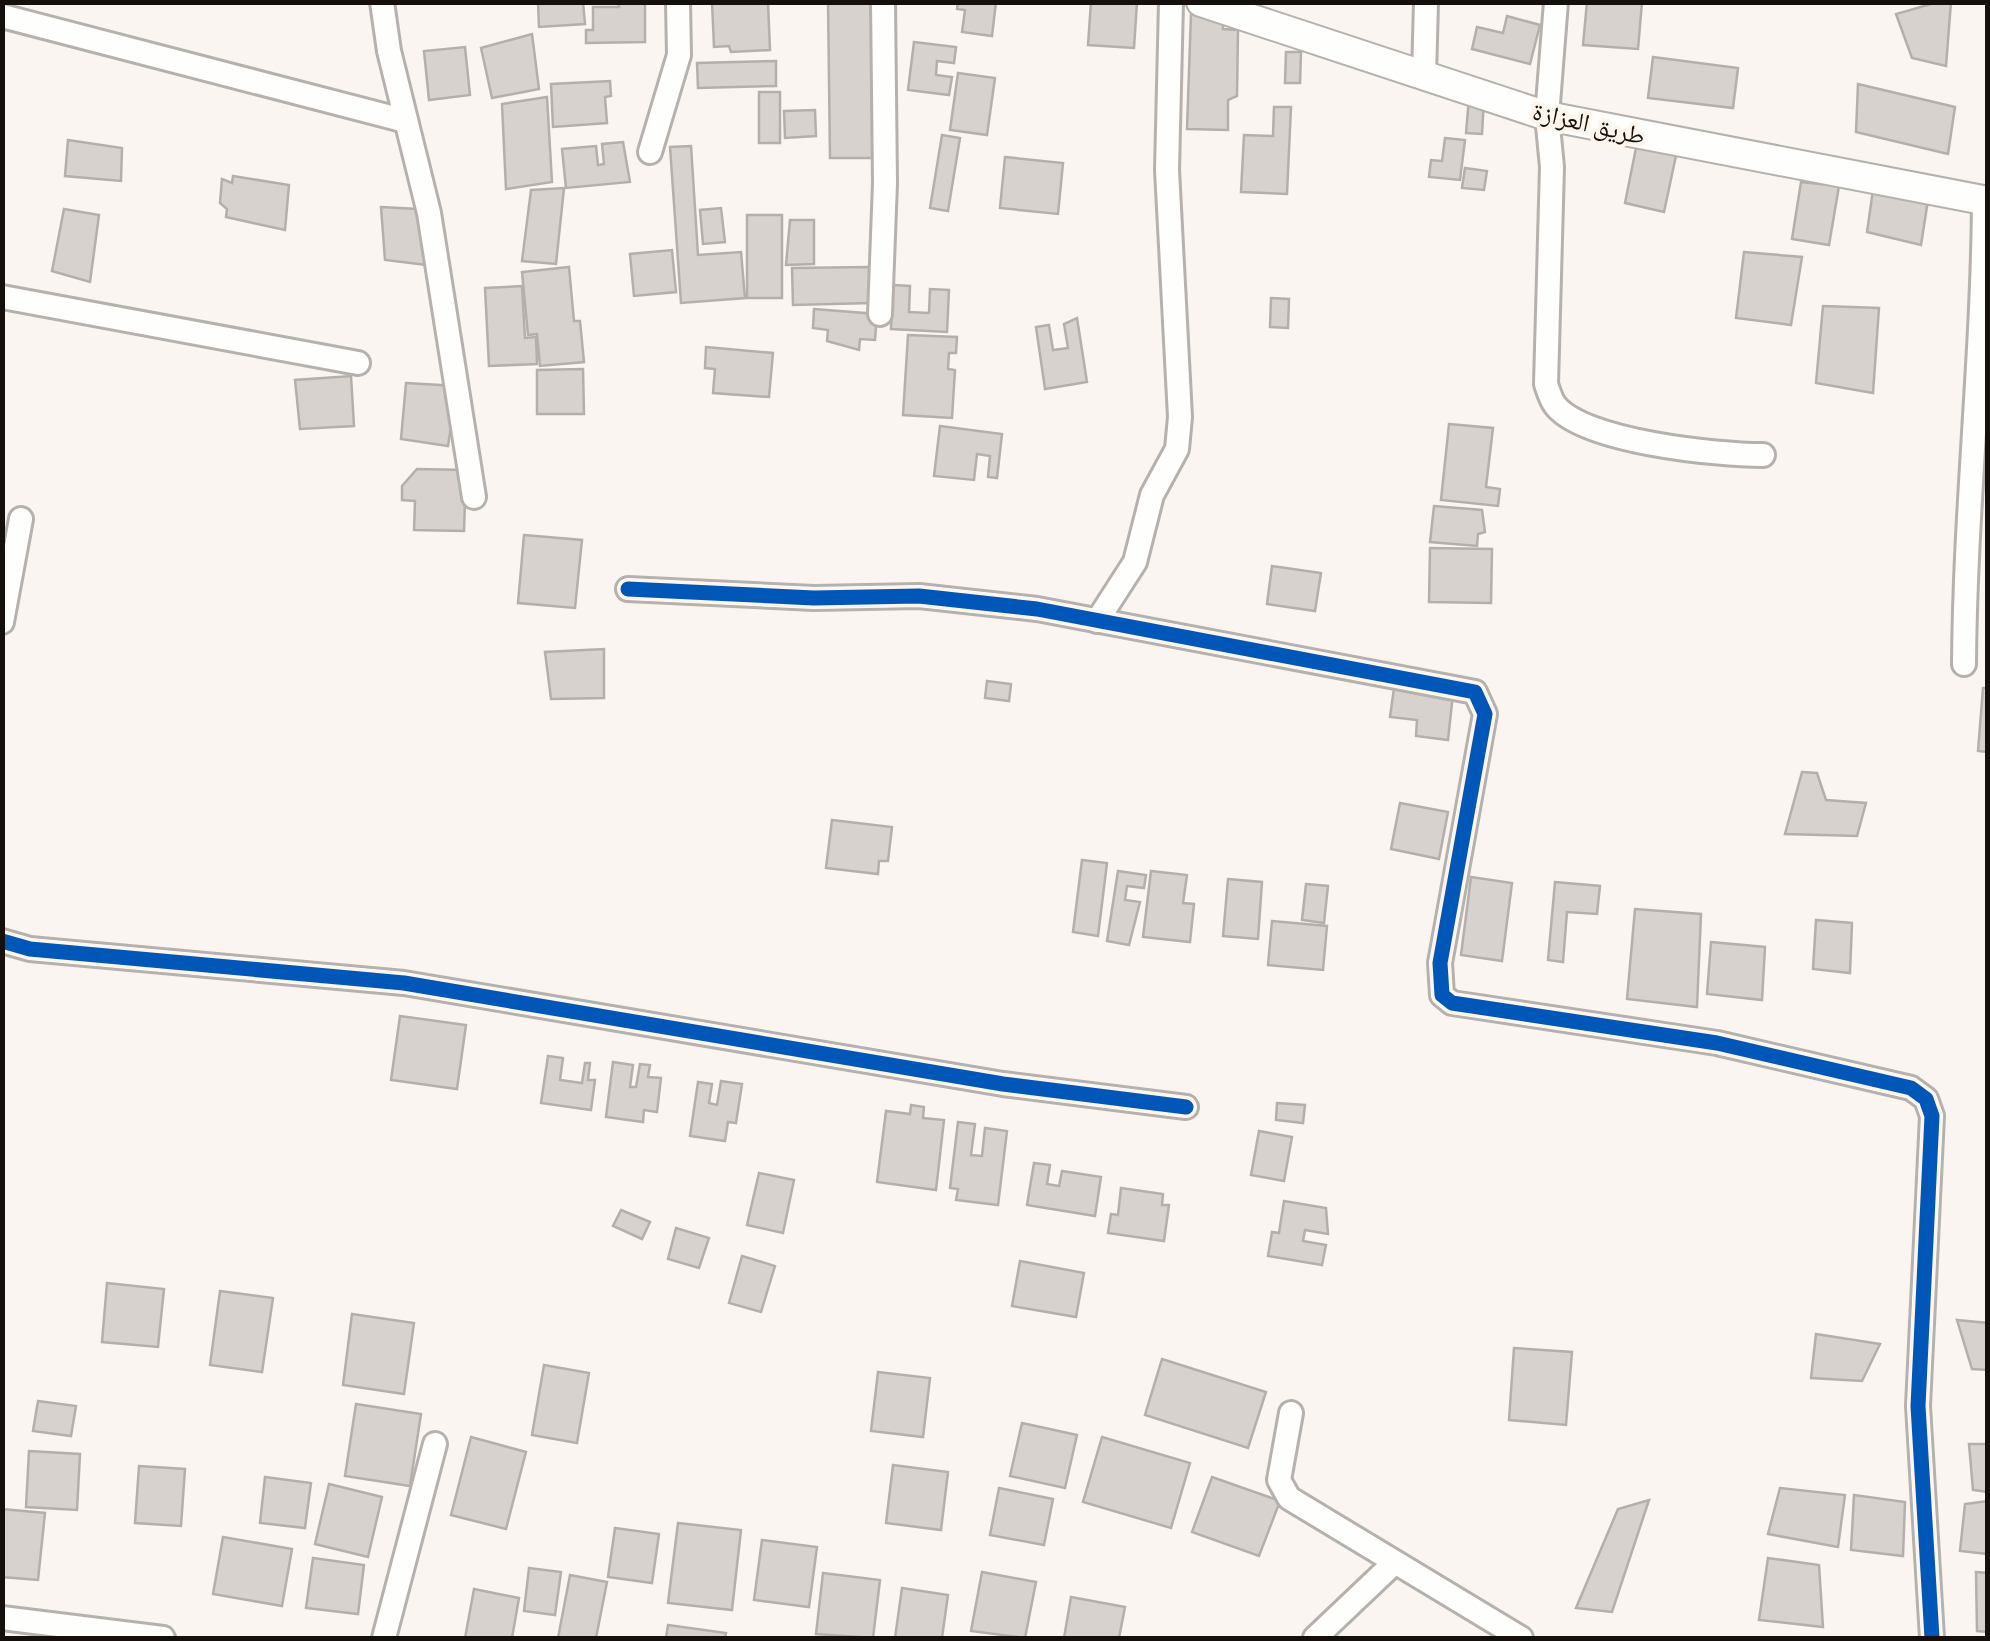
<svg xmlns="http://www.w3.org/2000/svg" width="1990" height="1641" font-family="'Roboto Condensed','Noto Naskh Arabic',sans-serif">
	<rect width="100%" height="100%" fill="#faf5f0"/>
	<g fill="#d8d2cf" stroke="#b5afac" stroke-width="2.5">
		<path d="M538 2H583L585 24 539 27Z"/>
		<path d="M618 2H645V42L586 43V30H593V7H619Z"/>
		<path d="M712 2H768L770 50 731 52 729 46 714 47Z"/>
		<path d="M828 2H877L879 158H830Z"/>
		<path d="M958 2H996L992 36 962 32 965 10 957 9Z"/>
		<path d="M1091 2H1137L1134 48 1088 45Z"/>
		<path d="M1587 2H1642L1638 49 1583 45Z"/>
		<path d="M1938 2H1951L1946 66 1912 58 1896 14Z"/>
		<path d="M1191 14 1223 15V29L1238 30 1237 96 1228 100V130L1187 129Z"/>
		<path d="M1507 16 1540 25 1530 64 1472 49 1477 27 1503 33Z"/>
		<path d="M532 34 539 89 492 98 481 48Z"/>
		<path d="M914 42 956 47 954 63 937 61 936 75 952 77 949 95 908 90Z"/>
		<path d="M465 47 470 95 429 100 424 51Z"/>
		<path d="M1286 52H1301L1300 83H1285Z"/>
		<path d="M1653 57 1738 68 1733 108 1648 98Z"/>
		<path d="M776 61V86L698 88 697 63Z"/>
		<path d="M958 73 995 78 987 135 950 130Z"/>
		<path d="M610 81 611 96 605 97 607 123 553 127 551 84Z"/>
		<path d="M1858 84 1955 107 1948 154 1856 132Z"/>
		<rect x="759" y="92" width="21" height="51"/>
		<path d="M547 97 552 182 506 189 502 104Z"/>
		<path d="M1469 98 1484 99 1482 134 1466 133Z"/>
		<path d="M1274 107H1291L1287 194 1241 192 1244 135 1273 136Z"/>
		<path d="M815 110 816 136 785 138 784 111Z"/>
		<path d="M942 135 960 138 948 211 930 208Z"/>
		<path d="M1445 138 1465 140 1460 180 1429 177 1431 160 1442 161Z"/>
		<path d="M68 140 122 148 121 181 65 176Z"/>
		<path d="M623 142 630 182 566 188 562 149 596 146 598 165 604 164 602 144Z"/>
		<path d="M1637 143 1677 151 1664 212 1625 203Z"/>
		<path d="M691 146 698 255 741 252 745 298 681 303 670 147Z"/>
		<path d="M1005 157 1063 163 1058 214 1000 208Z"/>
		<path d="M1465 168 1487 171 1484 190 1462 188Z"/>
		<path d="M233 176 289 185 285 230 226 217 227 209 220 203 222 179 232 183Z"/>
		<path d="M1801 182 1839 186 1829 245 1792 239Z"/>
		<path d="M564 188 556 264 522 261 531 190Z"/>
		<path d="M1873 190 1928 200 1921 245 1867 232Z"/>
		<path d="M381 207 418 209 427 265 385 260Z"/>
		<path d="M721 208 725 242 703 244 700 210Z"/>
		<path d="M64 209 99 215 90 282 52 271Z"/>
		<rect x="747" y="215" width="35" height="83"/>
		<path d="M790 220H814V264L786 265Z"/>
		<path d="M672 250 676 292 634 296 630 254Z"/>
		<path d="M1744 252 1802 257 1791 325 1736 318Z"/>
		<path d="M569 267 574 321H580L584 362 540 366 537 334 528 335 522 272Z"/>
		<path d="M870 267 871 303 793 305 792 268Z"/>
		<path d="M893 285 910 286 909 312 929 313 930 289 949 290 947 332 891 329Z"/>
		<path d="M522 286 525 338 536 337 537 364 489 366 485 288Z"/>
		<path d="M1271 298 1289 299 1288 328 1270 327Z"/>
		<path d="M1823 306 1879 308 1873 393 1816 383Z"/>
		<path d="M814 309 877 314 875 340 860 339 859 350 827 341 828 330 813 328Z"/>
		<path d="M1077 318 1087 382 1045 389 1036 327 1049 325 1053 350 1068 348 1064 324Z"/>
		<path d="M908 335 957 337 956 353H949L948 369 955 370 952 418 903 415Z"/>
		<path d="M706 347 773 353 769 397 713 393 715 369 705 368Z"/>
		<path d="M583 369 584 414H537V370Z"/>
		<path d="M351 376 354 426 300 429 295 380Z"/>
		<path d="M406 383 457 386 448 446 401 439Z"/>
		<path d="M1449 424 1493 428 1486 487 1500 489 1498 506 1441 500Z"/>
		<path d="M940 426 1002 434 997 478 988 477 990 456 977 454 974 480 934 476Z"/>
		<path d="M417 469 466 470 464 531 414 530 415 501 402 500V486Z"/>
		<path d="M1434 506 1482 510 1485 532 1478 534 1477 546 1430 542Z"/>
		<path d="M524 535 582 540 575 608 518 603Z"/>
		<path d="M1430 548 1492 549 1491 603 1429 602Z"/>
		<path d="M1272 566 1321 573 1315 611 1267 604Z"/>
		<path d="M604 649V698L551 699 545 652Z"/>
		<path d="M987 681 1011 684 1009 701 985 698Z"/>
		<path d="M1394 688 1453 694 1448 740 1416 736 1417 720 1390 717Z"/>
		<path d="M1983 688H1988V752L1978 751Z"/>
		<path d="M1802 772 1817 773 1826 800 1866 803 1857 836 1785 834Z"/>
		<path d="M1400 803 1448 812 1439 859 1391 849Z"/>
		<path d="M832 820 892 827 888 861H879L878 874 826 868Z"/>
		<path d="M1082 860 1107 863 1098 936 1073 932Z"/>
		<path d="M1118 871 1146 875 1144 888 1127 886 1125 900 1140 902 1129 945 1107 941Z"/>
		<path d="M1151 871 1187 875 1183 903 1194 904 1190 942 1143 937Z"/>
		<path d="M1471 877 1512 883 1502 961 1461 955Z"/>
		<path d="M1228 879 1262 882 1258 939 1223 936Z"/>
		<path d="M1555 882 1600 886 1597 914 1567 912 1563 962 1548 960Z"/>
		<path d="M1306 884 1328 886 1324 923 1302 920Z"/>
		<path d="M1635 909 1701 914 1697 1007 1627 999Z"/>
		<path d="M1816 920 1852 923 1850 973 1813 969Z"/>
		<path d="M1272 921 1327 926 1323 970 1268 965Z"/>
		<path d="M1711 942 1765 947 1762 1000 1707 994Z"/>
		<path d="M400 1016 466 1025 457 1089 391 1080Z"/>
		<path d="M548 1056 563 1058 560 1080 582 1083 585 1063H590L588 1080H595L591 1110 541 1103Z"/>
		<path d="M613 1062 633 1065 630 1087H636L640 1064 650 1065 648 1077 661 1078 657 1112 644 1110 643 1122 606 1117Z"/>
		<path d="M721 1081 742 1084 736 1123 728 1122 725 1141 690 1136 698 1082 712 1084 709 1103 717 1105Z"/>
		<path d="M1277 1103 1305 1105 1303 1123 1276 1120Z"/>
		<path d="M911 1105 924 1107 923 1118 944 1120 936 1190 877 1182 886 1111 910 1114Z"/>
		<path d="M958 1122 975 1124 971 1155 982 1156 985 1128 1007 1131 998 1205 956 1200 958 1189 950 1188Z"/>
		<path d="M1259 1131 1292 1137 1284 1181 1251 1175Z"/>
		<path d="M1034 1163 1050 1165 1047 1184 1059 1186 1062 1171 1101 1177 1095 1216 1027 1205Z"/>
		<path d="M759 1173 794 1180 783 1233 747 1225Z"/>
		<path d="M1121 1188 1163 1194 1162 1205H1169L1164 1241 1108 1233 1111 1214 1118 1215Z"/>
		<path d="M1284 1201 1326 1208 1328 1234 1305 1230 1303 1241 1326 1245 1322 1265 1268 1256 1272 1232 1279 1233Z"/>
		<path d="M621 1210 650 1222 642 1239 613 1226Z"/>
		<path d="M676 1228 709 1238 699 1268 668 1259Z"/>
		<path d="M742 1256 775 1266 761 1312 729 1303Z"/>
		<path d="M1020 1261 1084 1273 1076 1317 1012 1306Z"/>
		<path d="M107 1283 164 1289 158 1347 102 1342Z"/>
		<path d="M220 1291 273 1298 262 1372 210 1365Z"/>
		<path d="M352 1314 414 1323 404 1394 343 1385Z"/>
		<path d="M1957 1320 1988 1323V1370L1972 1369Z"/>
		<path d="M1816 1334 1880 1344 1862 1381 1811 1378Z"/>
		<path d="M1514 1348 1572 1352 1566 1425 1509 1420Z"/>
		<path d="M1162 1359 1266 1392 1248 1448 1145 1415Z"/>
		<path d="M544 1365 589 1373 577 1443 532 1435Z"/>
		<path d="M878 1372 930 1378 923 1437 871 1431Z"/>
		<path d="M38 1401 76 1406 71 1436 33 1431Z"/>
		<path d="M356 1404 421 1414 410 1486 345 1476Z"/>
		<path d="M1022 1423 1077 1435 1065 1488 1010 1476Z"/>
		<path d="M471 1437 526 1452 506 1529 451 1515Z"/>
		<path d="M1102 1437 1190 1463 1171 1528 1083 1502Z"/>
		<path d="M1969 1444H1988V1492L1973 1490Z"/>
		<path d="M29 1451 80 1454 77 1510 26 1507Z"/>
		<path d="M893 1465 948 1472 941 1530 886 1523Z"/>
		<path d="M139 1466 185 1469 181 1526 135 1523Z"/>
		<path d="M265 1477 311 1483 305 1528 260 1523Z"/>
		<path d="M1212 1477 1280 1501 1259 1556 1192 1532Z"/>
		<path d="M329 1484 382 1497 368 1557 315 1544Z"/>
		<path d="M999 1488 1053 1499 1044 1545 990 1535Z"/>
		<path d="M1780 1488 1845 1495 1838 1547 1768 1534Z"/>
		<path d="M1854 1495 1905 1502 1903 1556 1851 1550Z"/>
		<path d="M1649 1500 1612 1612 1576 1608 1618 1509Z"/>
		<path d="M1988 1501V1554L1960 1551 1965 1504Z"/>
		<path d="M2 1509 45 1513 38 1580 2 1577Z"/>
		<path d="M678 1523 741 1530 732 1610 668 1603Z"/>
		<path d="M615 1528 659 1534 652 1583 608 1577Z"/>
		<path d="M223 1537 292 1549 282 1606 213 1594Z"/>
		<path d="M762 1540 817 1547 809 1607 754 1600Z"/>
		<path d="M313 1558 364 1565 358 1614 306 1608Z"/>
		<path d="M1768 1558 1819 1565 1823 1627 1759 1620Z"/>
		<path d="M529 1568 561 1572 555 1615 524 1611Z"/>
		<path d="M982 1572 1036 1582 1025 1638 971 1631Z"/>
		<path d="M1976 1572 1988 1573V1632L1977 1631Z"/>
		<path d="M823 1573 880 1580 873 1638 816 1634Z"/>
		<path d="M570 1575 607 1582 596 1638H558Z"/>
		<path d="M902 1588 948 1595 942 1638H895Z"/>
		<path d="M474 1589 519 1598 512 1638H465Z"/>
		<path d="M1071 1597 1125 1607 1119 1638H1064Z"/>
		<path d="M668 1625 726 1633 725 1638H666Z"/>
	</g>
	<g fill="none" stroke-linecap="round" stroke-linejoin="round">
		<g stroke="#b6b1ac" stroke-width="28">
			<g id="minor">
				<path d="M382 2 389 51 429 213 474 497"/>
				<path d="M1556 2 1547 116 1552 167 1546 384C1548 390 1551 400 1555 405 1583 442 1718 455 1763 455"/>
				<path d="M2 16 406 121"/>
				<path d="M1424 76 1426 2"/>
				<path d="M650 152 679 55 678 2"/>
				<path d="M2 297 358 363"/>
				<path d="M880 314 885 183 883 2"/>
				<path d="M628 589 814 598 919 596 1037 609 1475 692 1485 714 1440 963 1442 995 1452 1003 1717 1043 1911 1088 1926 1099 1932 1116 1918 1406 1932 1638"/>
				<path d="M1097 621 1135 562 1152 495 1177 449 1180 417 1167 170 1171 2"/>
				<path d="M2 622 21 519"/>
				<path d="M1964 664C1965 510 1983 356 1984 201"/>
				<path d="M2 941 30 949 404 983 1003 1084 1186 1107"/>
				<path d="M1291 1413 1279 1480 1289 1498 1521 1638"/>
				<path d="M2 1618 163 1638"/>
				<path d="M384 1638 435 1444"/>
				<path d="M1315 1638 1394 1563"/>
			</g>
		</g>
		<g stroke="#b6b1ac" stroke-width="32">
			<path id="tertiary" d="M1201 2 1547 116 1988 201"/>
		</g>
		<use href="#minor" stroke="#fefefd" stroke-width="22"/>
		<use href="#tertiary" stroke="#fefefd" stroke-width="28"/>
		<g stroke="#fef6ec" stroke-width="21">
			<g id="cycleway">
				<path d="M628 589 814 598 919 596 1037 609 1475 692 1485 714 1440 963 1442 995 1452 1003 1717 1043 1911 1088 1926 1099 1932 1116 1918 1406 1932 1638"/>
				<path d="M2 941 30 949 404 983 1003 1084 1186 1107"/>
			</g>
		</g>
		<use href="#cycleway" stroke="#0057b8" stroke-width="15"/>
	</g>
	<g text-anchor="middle" stroke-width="8" stroke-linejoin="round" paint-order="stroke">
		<g font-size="25" fill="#15100b" stroke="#fef6ec">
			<text transform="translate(1589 123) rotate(13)" y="9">طريق العزازة</text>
		</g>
	</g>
	<rect width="1990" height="1641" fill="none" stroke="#15100b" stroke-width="10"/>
</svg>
